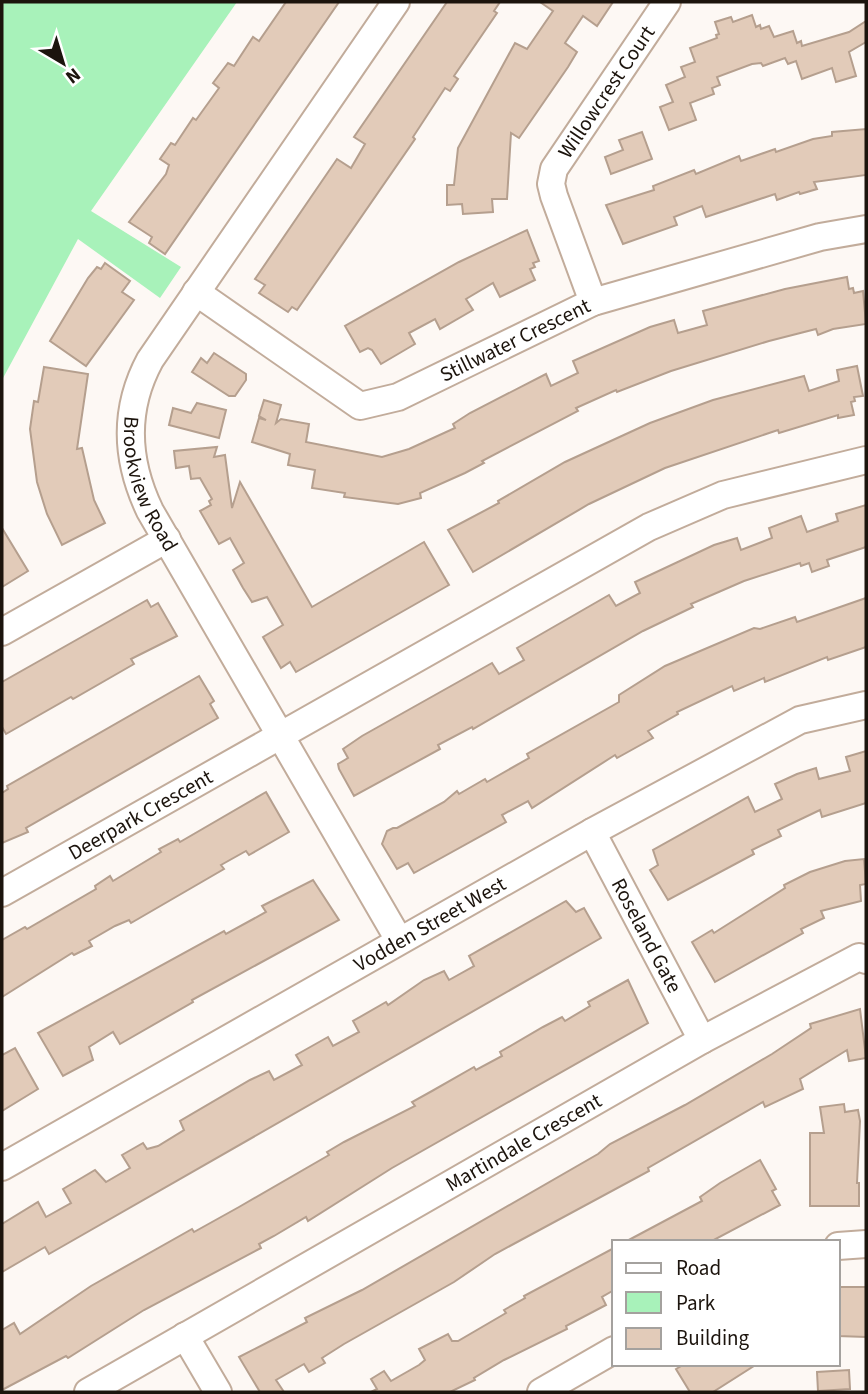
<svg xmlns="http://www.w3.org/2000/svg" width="868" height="1394" font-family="'Source Sans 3',sans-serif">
	<rect width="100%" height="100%" fill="#fdf8f4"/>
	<path fill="#a8f2ba" d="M2 2H237L91 211 181 267 160 298 78 239 2 380Z"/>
	<g fill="#e2cbb9" stroke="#b59f8e" stroke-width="2">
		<path d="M286 2H339L165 254 149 243 152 237 129 222 166 174 169 165 160 159 171 143 175 145 193 118 196 120 219 88 213 83 228 63 234 66 253 37 259 41Z"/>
		<path d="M447 2H500L494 11 497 13 454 76 458 79 450 91 445 88 413 137 415 139 297 310 292 307 288 312 259 293 265 285 255 279 337 159 351 168 365 144 354 137Z"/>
		<path d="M540 2H613L597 26 583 16 565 43 577 52 568 67 519 138 511 133 507 199H492L493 212 463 214 462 204 447 205V185H454L458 148 515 43 527 49 553 11Z"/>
		<path d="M752 15 756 27 760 25 761 29 769 26 774 37 793 31 797 43 801 41 802 46 849 32 866 21V42L849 52 856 76 836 82 832 68 802 79 796 61 788 64 785 58 763 66 761 63 752 64 717 77 720 85 712 88 714 94 690 103 696 120 669 130 660 107 673 102 666 85 685 77 681 67 695 62 690 48 717 38 716 35 719 34 715 22 731 17 733 22Z"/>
		<path d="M866 129V175L814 182 817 189 800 194 799 192 777 200 775 194 706 217 702 206 674 217 677 225 623 244 606 205 654 190 653 186 694 170 696 174 739 156 741 161 775 149 776 152 813 139 832 136V132Z"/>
		<path d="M642 132 652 159 611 174 605 157 623 150 619 140Z"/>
		<path d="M527 230 539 261 533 263 535 267 530 269 535 280 500 297 493 283 466 299 473 310 440 329 435 319 409 333 415 344 381 364 372 350 368 348 360 352 345 326 459 262Z"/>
		<path d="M105 263 130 281 122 292 134 300 86 366 50 341 88 278 97 267 101 269Z"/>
		<path d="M847 277 849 289 853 288 854 293 863 291 866 324 833 329 818 335 816 329 769 341 671 371 617 392 616 390 576 408 578 411 482 461 484 463 465 473 420 493 421 498 398 504 344 497 345 493 312 488 315 470 288 465 290 454 252 442 259 418 266 420 259 416 264 400 281 405 276 423 281 419 309 424 306 442 382 457 409 449 455 428 453 424 470 413 546 374 551 386 578 373 573 361 650 327 674 320 678 333 707 325 703 311 785 289Z"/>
		<path d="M214 353 246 374V380L235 396H229L192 372 201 358 207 363Z"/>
		<path d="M857 366 863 396 854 397 855 401 851 402 854 415 838 418V415L779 433 778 430 665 468 589 504 473 572 448 530 499 503 498 501 565 462 650 423 713 400 804 376 809 391 839 381 837 370Z"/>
		<path d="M44 367 88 374 77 449 82 448 94 500 105 523 62 545 47 514 37 482 30 429 34 401 38 402Z"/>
		<path d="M197 403 226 410 219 438 169 425 173 408 191 413Z"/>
		<path d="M217 447 214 457 225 455 232 508 240 482 312 607 424 542 449 585 296 672 290 662 281 668 263 637 283 625 267 597 252 602 243 588 233 570 244 563 230 538 219 544 200 511 211 505 209 501 212 499 200 478 191 479 189 466 176 468 174 451Z"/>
		<path d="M866 505V547L827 560 829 566 812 572 809 563 801 566 800 563 744 581 691 604 693 607 643 631 473 729 472 727 438 745 440 749 354 796 339 769 338 764 348 758 343 749 362 736 492 663 499 674 524 660 517 648 609 595 616 606 640 593 635 582 714 545 737 538 741 550 772 538 769 528 801 516 807 532 838 521 836 514Z"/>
		<path d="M2 528 28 571 2 587Z"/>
		<path d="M866 598V647L828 660 827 657 765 682 764 678 734 691 732 686 677 712 678 714 648 731 653 738 617 758 615 755 532 808 528 801 502 815 506 822 414 873 408 863 397 869 382 844 387 831 393 828H397L444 802 457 791 459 794 485 779 487 782 529 758 527 754 619 702V695L665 666 754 628 760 629 795 617 797 622Z"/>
		<path d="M147 600 151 607 158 603 177 636 131 659 134 664 73 699 71 697 6 734 2 727V682Z"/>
		<path d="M199 676 214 701 210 704 218 718 26 828 28 832 2 843V793L8 789 7 786Z"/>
		<path d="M866 751V803L822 817 820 810 778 830 781 836 752 850 754 854 668 900 650 870 658 865 653 850 748 797 755 812 782 799 775 784 797 774 816 768 819 779 850 771 846 757Z"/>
		<path d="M266 792 289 832 249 855 246 851 221 865 224 869 131 923 129 920 115 926 89 941 92 946 74 955 72 953 2 997V940L25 927 27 929 96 889 95 886 110 876 113 881 161 852 159 849 178 839 180 842Z"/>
		<path d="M864 859 866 884 860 885 861 901 821 911 824 918 801 929 803 933 715 982 692 942 712 930 714 933 785 888 784 885 810 872 845 861Z"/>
		<path d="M313 880 339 920 192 1000 193 1002 120 1044 113 1032 89 1047 93 1060 63 1076 38 1033 224 931 226 934 266 912 262 906Z"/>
		<path d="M566 901 576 912 584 908 601 938 49 1254 45 1247 2 1272V1224L38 1202 46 1217 71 1203 63 1189 95 1170 106 1182 130 1168 122 1155 143 1143 147 1149 158 1146 184 1130 180 1121 250 1080 269 1071 274 1080 302 1065 296 1055 328 1037 333 1046 359 1032 353 1021 386 1002 388 1005 424 980 444 971 449 980 474 966 469 956Z"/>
		<path d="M628 980 648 1023 392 1168 308 1221 306 1217 274 1236 259 1244 261 1248 144 1310 68 1358 66 1356 2 1390V1330L14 1323 20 1334 91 1286 192 1229 194 1232 239 1207 329 1155 327 1152 344 1142 415 1106 412 1102 432 1091 474 1067 476 1070 502 1056 500 1052 543 1027 562 1017 565 1021 590 1006 588 1002Z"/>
		<path d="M860 1009 866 1058 849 1061 847 1050 800 1079 803 1089 765 1107 763 1102 648 1168 649 1171 495 1254 454 1282 344 1344 322 1358 325 1363 309 1372 304 1364 276 1380 284 1392H260L239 1357 307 1322 305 1318 362 1290 598 1154 610 1144 685 1105 772 1054 811 1028 810 1024Z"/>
		<path d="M15 1048 38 1089 2 1111V1055Z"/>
		<path d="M844 1104 845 1112 858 1110 860 1121 857 1183H859V1206H810V1133H824L820 1107Z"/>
		<path d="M760 1160 776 1189 772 1191 780 1205 710 1242H625L702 1201 700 1197 720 1183Z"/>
		<path d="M614 1248V1290L602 1297 606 1305 566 1326 567 1329 504 1360 474 1378 475 1380 450 1392H371L377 1389 371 1379 384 1371 391 1381 419 1365 425 1360 419 1349 448 1334 452 1341H458L506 1313 504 1310 525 1298 524 1296Z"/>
		<path d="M838 1287H866V1337L838 1336Z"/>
		<path d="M685 1364H757L713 1392H690L676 1369Z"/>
		<path d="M849 1370 850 1389 818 1391 817 1372Z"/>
	</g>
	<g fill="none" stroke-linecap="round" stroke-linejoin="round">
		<g stroke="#c2ac9b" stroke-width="30">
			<g id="minor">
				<path id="s1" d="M396 2 150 360C123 410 126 461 150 511L399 940"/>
				<path id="s2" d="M196 292 360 406 398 397 593 302 820 237 866 229"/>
				<path id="s3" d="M593 302 554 196 551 184 554 169 667 2"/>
				<path d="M2 632 167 539"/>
				<path id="s4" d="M592 832 702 1040"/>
				<path id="s5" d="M2 893 649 527 723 495 866 460"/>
				<path id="s6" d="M2 1167 592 832 800 720 866 705"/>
				<path d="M838 1246 866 1244"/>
				<path d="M185 1336 218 1392"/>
				<path id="s7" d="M88 1392 702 1040 859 957 866 960"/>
				<path d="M541 1392 614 1350"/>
			</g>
		</g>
		<use href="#minor" stroke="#fff" stroke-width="26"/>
	</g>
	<g text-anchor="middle" stroke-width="5" stroke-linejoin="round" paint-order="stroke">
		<g font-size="21" fill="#1c140d" stroke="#fff">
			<text dy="7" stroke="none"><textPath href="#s3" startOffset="234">Willowcrest Court</textPath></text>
			<text dy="7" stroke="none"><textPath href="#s2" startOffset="369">Stillwater Crescent</textPath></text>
			<text dy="7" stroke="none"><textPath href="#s1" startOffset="565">Brookview Road</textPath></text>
			<text dy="7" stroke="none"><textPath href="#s5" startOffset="159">Deerpark Crescent</textPath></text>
			<text dy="7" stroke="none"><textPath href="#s6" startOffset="492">Vodden Street West</textPath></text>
			<text dy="7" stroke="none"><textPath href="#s4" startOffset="117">Roseland Gate</textPath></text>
			<text dy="7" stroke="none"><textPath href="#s7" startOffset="502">Martindale Crescent</textPath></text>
		</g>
	</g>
	<rect width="868" height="1394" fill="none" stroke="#1c140d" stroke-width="7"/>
	<rect x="612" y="1240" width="228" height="126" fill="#ffffff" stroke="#a4a19e" stroke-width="2"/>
	<rect x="626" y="1263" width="35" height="10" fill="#ffffff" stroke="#a4a19e" stroke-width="2"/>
	<text x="676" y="1275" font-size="21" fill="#1c140d">Road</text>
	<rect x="626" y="1292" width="35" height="21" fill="#a8f2ba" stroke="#a4a19e" stroke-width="2"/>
	<text x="676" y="1310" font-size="21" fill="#1c140d">Park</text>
	<rect x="626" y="1328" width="35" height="21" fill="#e2cbb9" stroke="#a4a19e" stroke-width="2"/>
	<text x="676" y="1345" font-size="21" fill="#1c140d">Building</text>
	<g transform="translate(63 63) rotate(142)" stroke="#ffffff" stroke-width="5" paint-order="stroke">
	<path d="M0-5L12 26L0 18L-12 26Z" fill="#1c140d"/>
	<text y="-10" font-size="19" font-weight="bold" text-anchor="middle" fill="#1c140d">N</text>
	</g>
</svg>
